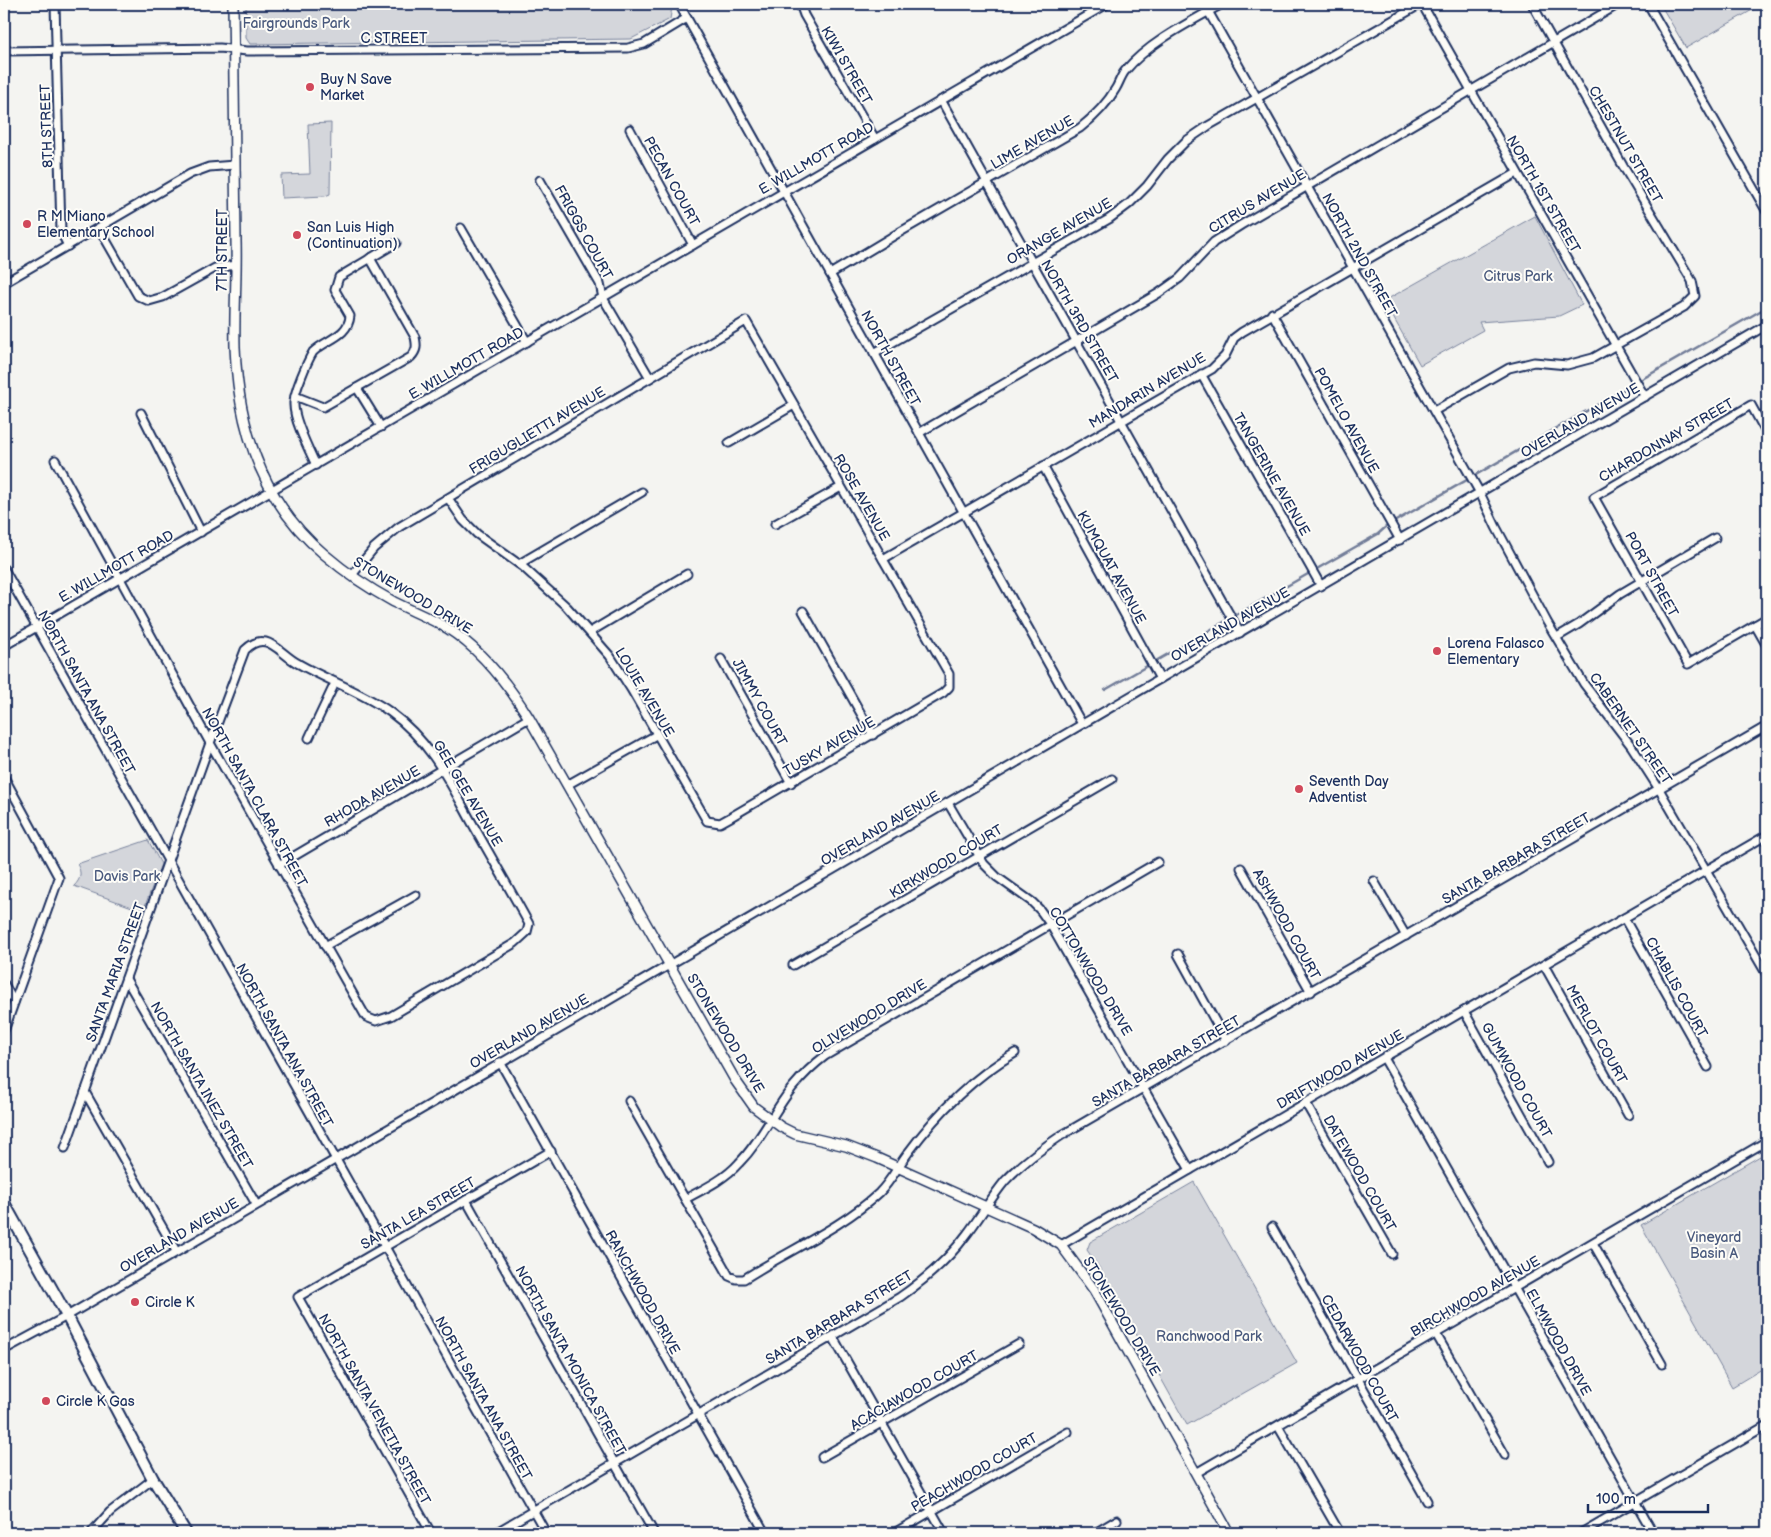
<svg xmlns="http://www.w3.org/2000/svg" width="1771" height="1537" font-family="'Balsamiq Sans',sans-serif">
	<rect width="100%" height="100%" fill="#f4f4f1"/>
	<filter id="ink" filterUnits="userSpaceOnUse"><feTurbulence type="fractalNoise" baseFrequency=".02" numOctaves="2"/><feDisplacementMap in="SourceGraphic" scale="10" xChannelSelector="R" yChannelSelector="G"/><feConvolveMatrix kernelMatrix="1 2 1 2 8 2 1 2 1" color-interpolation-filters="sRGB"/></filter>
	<g filter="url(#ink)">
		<g fill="#d4d6db" stroke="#78829c">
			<path d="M246 4H670L672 7 670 19 631 39 250 44 246 38Z"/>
			<path d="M1660 4H1760L1761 5 1686 48Z"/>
			<path d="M331 123 330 194 325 196 282 198 281 175 310 174 308 124Z"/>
			<path d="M1535 216 1582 305 1559 316 1479 322 1483 330 1420 365 1384 301Z"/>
			<path d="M148 840 161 864 143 911 74 886C81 879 82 873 77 864Z"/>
			<path d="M1767 1152V1366L1732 1387 1641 1225Z"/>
			<path d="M1194 1182 1297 1363 1187 1425 1100 1269 1087 1250 1090 1242Z"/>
		</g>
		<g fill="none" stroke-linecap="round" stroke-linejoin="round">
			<path stroke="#717c98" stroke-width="2.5" d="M1105 690 1378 534 1387 526 1767 307"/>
			<g stroke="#1b2f5e" stroke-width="11">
				<g id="minor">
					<path d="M55 4 61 232 68 246"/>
					<path d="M679 4 1082 724"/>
					<path d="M800 4 804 15 875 139"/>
					<path d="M1204 4 1480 493 1496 527 1547 622 1584 684 1632 747 1659 789 1767 975"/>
					<path d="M1422 4 1645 397"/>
					<path d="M1648 4 1767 212"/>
					<path d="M4 51 220 48 247 51 628 48 644 44 687 18"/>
					<path d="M941 100 1240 633"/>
					<path d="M630 129 693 245"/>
					<path d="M540 180 600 284 603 298 650 378"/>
					<path d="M99 228 138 296 149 301 163 297 215 268 236 265"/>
					<path d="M461 228 527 342"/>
					<path d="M830 274 895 235 1080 128C1094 117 1107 104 1116 88 1119 83 1121 76 1125 71 1148 43 1190 22 1222 4"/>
					<path d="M4 283 190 174 209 167 235 165"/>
					<path d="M1272 313 1400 540"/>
					<path d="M874 353 1109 219 1129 204 1147 186 1168 159 1186 141 1208 126 1421 4"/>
					<path d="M1201 374 1321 586"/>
					<path d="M357 388 381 427"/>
					<path d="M295 396 323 407 411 357C417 350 417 346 415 337L370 258"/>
					<path d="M1434 411 1509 368 1534 362 1567 365 1593 358 1684 307 1695 296 1692 281 1623 166 1532 4"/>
					<path d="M141 413 201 532"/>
					<path d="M919 433 1159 293 1180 278 1214 242 1241 225 1619 4"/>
					<path d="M1767 434 1751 405 1594 497 1688 664 1767 618"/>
					<path d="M729 443 794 405"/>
					<path d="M55 460 210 743 366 1017 376 1021 391 1016 515 943 527 932 529 924C510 889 490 855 471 821 448 779 430 741 390 712 362 692 329 681 299 664 279 654 267 628 245 650L210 743 65 1148"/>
					<path d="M316 465C309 450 293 419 294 403 294 392 307 362 313 352 326 339 348 337 350 316L335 290 339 277 396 243"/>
					<path d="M1043 466 1160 679"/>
					<path d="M775 524 841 487"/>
					<path d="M883 559 1212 369 1225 356 1234 338 1242 332 1517 173"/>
					<path d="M519 564 642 492"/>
					<path d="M4 569 546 1533"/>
					<path d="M352 575 374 548 399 527 746 321 949 674V687L943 693 729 818 720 823 707 821 631 689 610 656 567 607 523 567 477 534 463 520 448 498"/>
					<path d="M803 611 873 735"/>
					<path d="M1755 625 1767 646"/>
					<path d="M590 632 687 574"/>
					<path d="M1557 637 1579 624 1620 594 1715 538"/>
					<path d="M4 646 1107 4"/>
					<path d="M721 659 791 783"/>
					<path d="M309 738 335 683"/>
					<path d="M4 777 59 878 4 1031"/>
					<path d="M567 785 656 735"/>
					<path d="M948 803 984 864 997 877 1032 902 1040 910 1050 924 1190 1170"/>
					<path d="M279 865 529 718"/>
					<path d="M1241 868 1311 992"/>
					<path d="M1374 881 1406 936"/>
					<path d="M1624 918 1708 1067"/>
					<path d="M325 946 416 895"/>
					<path d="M1178 954 1226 1041"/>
					<path d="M793 965 1112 779"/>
					<path d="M1544 965 1628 1115"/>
					<path d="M126 979 256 1204"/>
					<path d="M4 984 14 1002"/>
					<path d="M1464 1011 1548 1162"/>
					<path d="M1384 1058 1653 1533"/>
					<path d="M500 1062 765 1533"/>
					<path d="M85 1092 176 1251"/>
					<path d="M629 1101 729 1276 736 1279H744C789 1250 840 1229 879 1193 891 1181 898 1166 908 1153 938 1112 972 1078 1015 1053"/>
					<path d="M1306 1104 1392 1254"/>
					<path d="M685 1199C704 1189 725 1179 739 1163 761 1141 773 1112 792 1088 802 1076 813 1065 825 1056L1158 862"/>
					<path d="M466 1200 654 1533"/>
					<path d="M1272 1227 1427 1501"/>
					<path d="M1593 1243 1662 1364"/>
					<path d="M1061 1245 1767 835"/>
					<path d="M1436 1334 1505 1455"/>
					<path d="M833 1337 944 1533"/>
					<path d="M4 1350 67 1316 1767 325"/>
					<path d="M1278 1426 1340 1533"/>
					<path d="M822 1457 1019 1344"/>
					<path d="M1196 1473 1767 1141"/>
					<path d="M91 1533 110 1512 153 1479"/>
					<path d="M431 1533 298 1297 551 1151"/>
					<path d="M495 1533 900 1297C926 1279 948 1260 967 1234 980 1217 991 1198 1005 1181 1022 1163 1041 1149 1062 1135L1767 726"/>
					<path d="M894 1533 1068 1432"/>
					<path d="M1095 1533 1117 1520"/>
					<path d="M1581 1533 1767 1425"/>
				</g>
			</g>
			<g stroke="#1b2f5e" stroke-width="12">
				<path id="tertiary" d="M233 4C234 83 235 162 236 241 237 276 234 312 235 347 238 426 262 502 324 554 345 572 370 589 394 602 412 611 430 618 447 628 482 650 508 684 529 718L735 1080 754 1107 781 1127 795 1134 846 1146 877 1158 1033 1228 1061 1245 1094 1290 1229 1533"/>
			</g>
			<g stroke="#1b2f5e" stroke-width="14">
				<path id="primary" d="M4 1203 67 1316 153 1479 186 1533"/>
			</g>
			<use href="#minor" stroke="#fdfcf7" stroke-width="7"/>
			<use href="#tertiary" stroke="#fdfcf7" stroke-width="9"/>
			<use href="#primary" stroke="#fdfcf7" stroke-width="10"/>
		</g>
	</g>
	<g fill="#d1495b" stroke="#fdfcf7" stroke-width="2">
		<circle cx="310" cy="87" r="5"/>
		<circle cx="27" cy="224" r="5"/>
		<circle cx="297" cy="235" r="5"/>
		<circle cx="1437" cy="651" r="5"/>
		<circle cx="1299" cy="789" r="5"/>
		<circle cx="135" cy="1302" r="5"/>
		<circle cx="46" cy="1401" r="5"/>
	</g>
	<g text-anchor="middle" stroke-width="4" stroke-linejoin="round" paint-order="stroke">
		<g font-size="14" fill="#49597d" stroke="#fdfcf7">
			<text x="296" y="28">Fairgrounds Park</text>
			<text x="1518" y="281">Citrus Park</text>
			<text x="127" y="881">Davis Park</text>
			<text x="1714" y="1242">Vineyard<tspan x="1714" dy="16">Basin A</tspan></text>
			<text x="1209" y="1341">Ranchwood Park</text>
		</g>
		<g font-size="14" fill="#1b2f5e" stroke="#fdfcf7">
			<text x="394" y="43">C STREET</text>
			<text transform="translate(847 65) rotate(60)" y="5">KIWI STREET</text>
			<text transform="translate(46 126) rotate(-92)" y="5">8TH STREET</text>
			<text transform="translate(1032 142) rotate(-30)" y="5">LIME AVENUE</text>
			<text transform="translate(1626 144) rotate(60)" y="5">CHESTNUT STREET</text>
			<text transform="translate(816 158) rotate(-30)" y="5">E. WILLMOTT ROAD</text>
			<text transform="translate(672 181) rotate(61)" y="5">PECAN COURT</text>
			<text transform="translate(1544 194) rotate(60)" y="5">NORTH 1ST STREET</text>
			<text transform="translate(1257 201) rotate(-31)" y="5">CITRUS AVENUE</text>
			<text transform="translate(1059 231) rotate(-30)" y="5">ORANGE AVENUE</text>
			<text transform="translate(584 232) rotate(61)" y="5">FRIGGS COURT</text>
			<text transform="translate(222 250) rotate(-90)" y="5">7TH STREET</text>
			<text transform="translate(1360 255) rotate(61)" y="5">NORTH 2ND STREET</text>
			<text transform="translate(1080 321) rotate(60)" y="5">NORTH 3RD STREET</text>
			<text transform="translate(891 358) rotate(61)" y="5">NORTH STREET</text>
			<text transform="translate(466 363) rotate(-30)" y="5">E. WILLMOTT ROAD</text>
			<text transform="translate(1147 390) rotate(-31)" y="5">MANDARIN AVENUE</text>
			<text transform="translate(1347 420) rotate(61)" y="5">POMELO AVENUE</text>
			<text transform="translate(1580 420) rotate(-30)" y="5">OVERLAND AVENUE</text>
			<text transform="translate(537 430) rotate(-31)" y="5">FRIGUGLIETTI AVENUE</text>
			<text transform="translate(1666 440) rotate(-30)" y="5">CHARDONNAY STREET</text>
			<text transform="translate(1272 474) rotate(60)" y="5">TANGERINE AVENUE</text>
			<text transform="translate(862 497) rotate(60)" y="5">ROSE AVENUE</text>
			<text transform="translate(116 566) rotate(-30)" y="5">E. WILLMOTT ROAD</text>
			<text transform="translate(1112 567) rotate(61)" y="5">KUMQUAT AVENUE</text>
			<text transform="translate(1652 574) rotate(61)" y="5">PORT STREET</text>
			<text transform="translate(413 595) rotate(31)" y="5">STONEWOOD DRIVE</text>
			<text transform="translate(1230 624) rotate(-30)" y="5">OVERLAND AVENUE</text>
			<text transform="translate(87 692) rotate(61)" y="5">NORTH SANTA ANA STREET</text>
			<text transform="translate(645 692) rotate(59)" y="5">LOUIE AVENUE</text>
			<text transform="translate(760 702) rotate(61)" y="5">JIMMY COURT</text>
			<text transform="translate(1631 728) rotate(55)" y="5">CABERNET STREET</text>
			<text transform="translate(829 746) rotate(-30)" y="5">TUSKY AVENUE</text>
			<text transform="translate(468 793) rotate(59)" y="5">GEE GEE AVENUE</text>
			<text transform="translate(372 796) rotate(-30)" y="5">RHODA AVENUE</text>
			<text transform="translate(255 797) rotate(61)" y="5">NORTH SANTA CLARA STREET</text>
			<text transform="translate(880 828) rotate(-30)" y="5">OVERLAND AVENUE</text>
			<text transform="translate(1516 858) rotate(-30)" y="5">SANTA BARBARA STREET</text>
			<text transform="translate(946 861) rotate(-31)" y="5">KIRKWOOD COURT</text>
			<text transform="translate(1287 924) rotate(61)" y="5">ASHWOOD COURT</text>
			<text transform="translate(1091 971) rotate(59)" y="5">COTTONWOOD DRIVE</text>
			<text transform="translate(115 972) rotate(-70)" y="5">SANTA MARIA STREET</text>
			<text transform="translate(1677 987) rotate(61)" y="5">CHABLIS COURT</text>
			<text transform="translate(869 1016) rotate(-31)" y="5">OLIVEWOOD DRIVE</text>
			<text transform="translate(529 1031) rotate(-30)" y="5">OVERLAND AVENUE</text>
			<text transform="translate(726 1033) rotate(59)" y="5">STONEWOOD DRIVE</text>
			<text transform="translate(1597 1034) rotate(61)" y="5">MERLOT COURT</text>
			<text transform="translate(285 1045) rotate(61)" y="5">NORTH SANTA ANA STREET</text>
			<text transform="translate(1166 1061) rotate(-30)" y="5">SANTA BARBARA STREET</text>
			<text transform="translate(1340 1069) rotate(-30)" y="5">DRIFTWOOD AVENUE</text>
			<text transform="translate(1517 1080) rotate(61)" y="5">GUMWOOD COURT</text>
			<text transform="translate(202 1085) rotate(60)" y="5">NORTH SANTA INEZ STREET</text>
			<text transform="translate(1360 1173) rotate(60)" y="5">DATEWOOD COURT</text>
			<text transform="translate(418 1213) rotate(-30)" y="5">SANTA LEA STREET</text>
			<text transform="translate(179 1235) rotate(-30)" y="5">OVERLAND AVENUE</text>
			<text transform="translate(643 1292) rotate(61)" y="5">RANCHWOOD DRIVE</text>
			<text transform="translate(1475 1296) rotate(-30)" y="5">BIRCHWOOD AVENUE</text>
			<text transform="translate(1122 1316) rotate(59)" y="5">STONEWOOD DRIVE</text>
			<text transform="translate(839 1317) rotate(-31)" y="5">SANTA BARBARA STREET</text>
			<text transform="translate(1559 1342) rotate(61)" y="5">ELMWOOD DRIVE</text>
			<text transform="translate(1360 1358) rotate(61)" y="5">CEDARWOOD COURT</text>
			<text transform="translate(571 1360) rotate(61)" y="5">NORTH SANTA MONICA STREET</text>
			<text transform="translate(914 1390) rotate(-30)" y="5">ACACIAWOOD COURT</text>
			<text transform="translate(484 1398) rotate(61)" y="5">NORTH SANTA ANA STREET</text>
			<text transform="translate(375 1409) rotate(61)" y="5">NORTH SANTA VENETIA STREET</text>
			<text transform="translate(974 1472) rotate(-30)" y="5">PEACHWOOD COURT</text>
		</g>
		<g font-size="14" fill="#1b2f5e" stroke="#fdfcf7" text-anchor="start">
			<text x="320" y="84">Buy N Save<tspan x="320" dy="16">Market</tspan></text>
			<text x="37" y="221">R M Miano<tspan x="37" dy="16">Elementary School</tspan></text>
			<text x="307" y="232">San Luis High<tspan x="307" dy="16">(Continuation)</tspan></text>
			<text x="1447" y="648">Lorena Falasco<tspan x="1447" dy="16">Elementary</tspan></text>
			<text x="1309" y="786">Seventh Day<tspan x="1309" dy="16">Adventist</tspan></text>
			<text x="145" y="1307">Circle K</text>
			<text x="56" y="1406">Circle K Gas</text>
		</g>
	</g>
	<rect width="1771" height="1537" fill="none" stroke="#fdfcf7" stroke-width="20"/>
	<rect x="10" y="10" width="1751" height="1517" fill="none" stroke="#1b2f5e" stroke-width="2" filter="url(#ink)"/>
	<path d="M1588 1504v8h120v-8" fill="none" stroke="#1b2f5e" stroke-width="2.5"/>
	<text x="1596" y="1504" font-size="15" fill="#1b2f5e" stroke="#fdfcf7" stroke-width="4" paint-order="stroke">100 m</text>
</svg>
